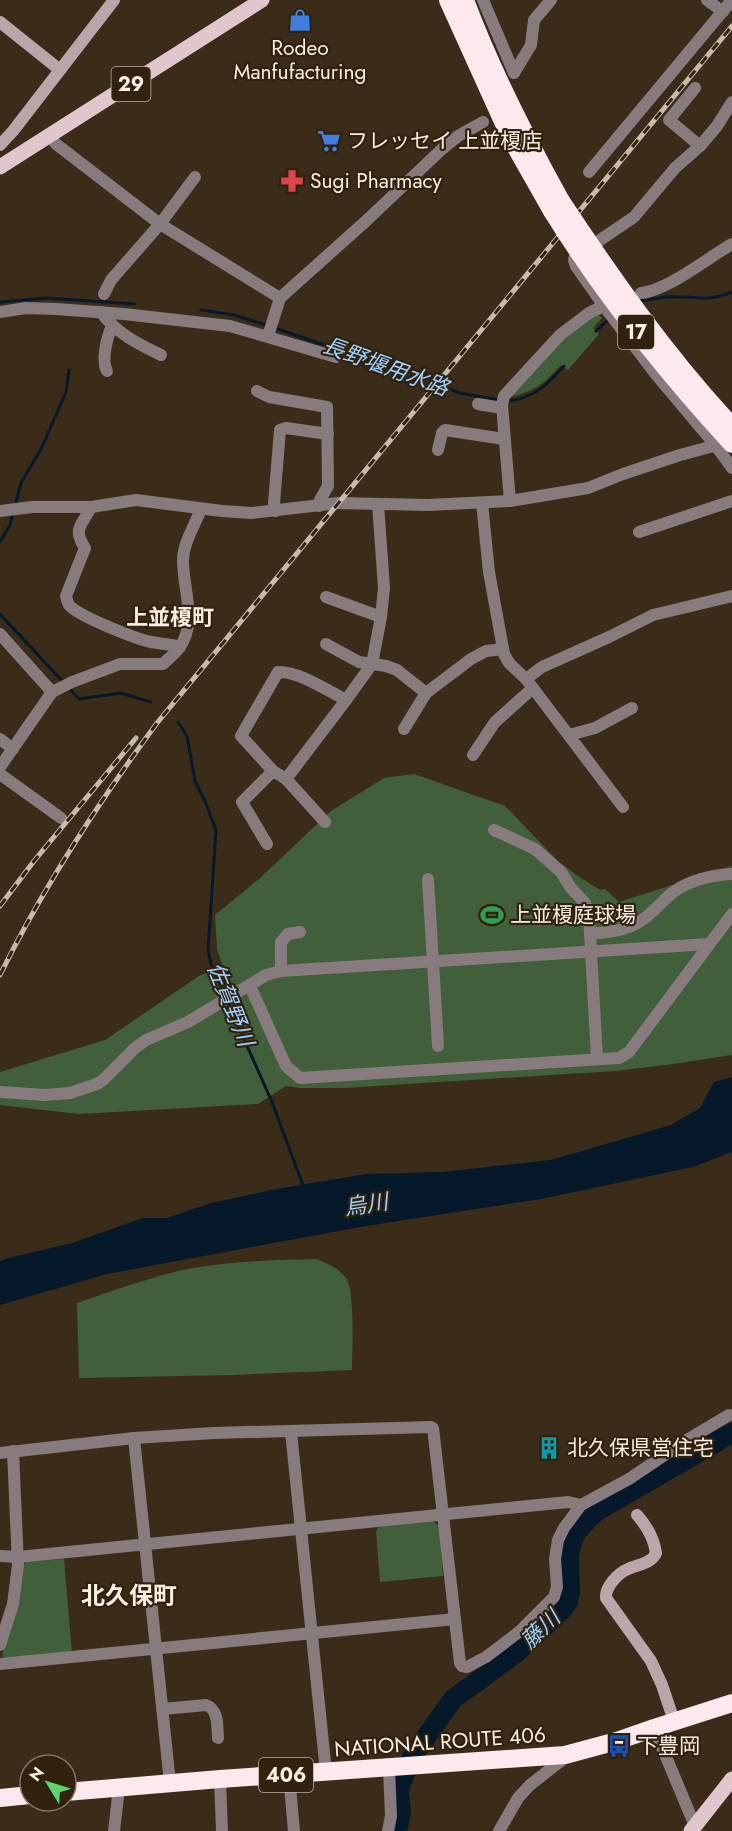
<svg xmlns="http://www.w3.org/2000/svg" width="732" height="1831" font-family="Jost,'Noto Sans JP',sans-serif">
	<rect width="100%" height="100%" fill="#3b2c19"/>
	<g fill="#415f3b">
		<path d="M596 313 602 318 593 328 599 334 568 370 561 365C542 385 537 390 510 397L558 341Z"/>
		<path d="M414 774 505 806 558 861 578 876 600 890 605 889 619 902 732 866V1055L666 1065 615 1071 344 1088H300L286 1086 258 1104 79 1114 0 1105V1072L105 1040 199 976 223 967 217 949 215 915 259 879 331 811 384 778Z"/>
		<path d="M317 1259C328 1264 341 1269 347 1280 355 1296 352 1350 352 1370L233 1375 79 1378 77 1303C115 1290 153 1276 192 1268 233 1261 275 1260 317 1259Z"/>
		<path d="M433 1521 440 1527 443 1576 380 1582 376 1531 379 1527Z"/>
		<path d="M64 1559 72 1654 5 1660 2 1654 19 1600 22 1568 26 1562Z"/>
	</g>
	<path fill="#05192b" d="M732 1077V1152L693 1167 541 1199 360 1227 107 1274 0 1305V1261L8 1258 72 1243 143 1218H167L211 1203 276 1189 366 1174 443 1172 551 1160 671 1125 700 1108 714 1082Z"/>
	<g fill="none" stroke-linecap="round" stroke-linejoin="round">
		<g stroke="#05192b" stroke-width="3">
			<path d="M639 301C648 300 658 298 667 297 692 295 706 303 732 292"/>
			<path d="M0 302 46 298 135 304"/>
			<path d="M201 310 234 315 269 326"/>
			<path d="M275 328 373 362 426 376 447 388 460 393 499 400"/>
			<path d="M596 331 610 318"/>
			<path d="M506 401C532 400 548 384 564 366"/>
			<path d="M16 502 21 483 42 447 66 392 69 370"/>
			<path d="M0 542 10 525 12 516"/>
			<path d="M0 614 64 683"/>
			<path d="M69 688 79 699 121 693 151 702"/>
			<path d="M178 722 187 736 195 781 205 801 216 830 208 950 211 964 225 997"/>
			<path d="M228 1003 272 1102 304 1188"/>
		</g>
		<path stroke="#05192b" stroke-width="20" d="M397 1831 401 1812 399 1794 400 1786 412 1757 453 1699 515 1654 562 1610 568 1602 570 1592 569 1554 572 1542 575 1534 588 1519 599 1510 732 1433"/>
		<g stroke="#887b7e" stroke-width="12">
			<path d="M483 0 514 73"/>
			<path d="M707 0 723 12"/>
			<path d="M514 73 531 45 534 20 551 0"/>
			<path d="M695 88 669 120 700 146"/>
			<path d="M50 136 56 144 160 224 280 298"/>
			<path d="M589 172 732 0"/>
			<path d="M641 293C668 290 706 259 732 244"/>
			<path d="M104 294 111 280 160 224 195 177"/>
			<path d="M604 306 576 266 574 260 575 257 634 217 675 168 700 146 717 126 732 102"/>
			<path d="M0 312 26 308 56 309 124 314 230 326 336 357"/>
			<path d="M101 312C116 333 138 344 161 355"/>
			<path d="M268 336 280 298 366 221 442 149 458 136 483 122"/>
			<path d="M107 371C101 360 107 337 112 326"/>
			<path d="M257 391 269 397 327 407 328 486 320 500 319 506"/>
			<path d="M478 404 502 408"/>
			<path d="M438 450 442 433 445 430 504 439"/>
			<path d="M510 501 502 405 504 396 560 335 589 313 604 306 658 377 716 446 732 468"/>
			<path d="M482 503 489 572 504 654 509 663 526 679 623 807"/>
			<path d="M91 507C82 526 72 528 85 548L66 596C67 599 67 602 69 605 78 616 136 639 151 642 161 644 170 644 180 647"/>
			<path d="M0 511 32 507H91L136 500 222 511 252 513 338 503 428 505 510 501 588 488 623 474 680 455 732 441"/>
			<path d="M276 511 274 503 280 430 286 428 328 434"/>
			<path d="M639 532 732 501"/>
			<path d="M326 597 381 617"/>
			<path d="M0 634 52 692 72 682 120 664H163C168 659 175 654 179 648 198 623 183 589 183 561 183 543 195 525 201 509"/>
			<path d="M326 644 359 662 386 666 397 670 426 693"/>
			<path d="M526 679 542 667 609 637 653 615 732 596"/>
			<path d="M404 729 426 693 471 659 486 651 503 649"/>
			<path d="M569 735 595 728 632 708"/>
			<path d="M0 739 13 749"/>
			<path d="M473 755 495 722 533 688"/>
			<path d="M0 767 52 692"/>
			<path d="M0 774 61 818"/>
			<path d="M286 779 346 700 372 664 381 617 384 588 378 504"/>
			<path d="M325 822 286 779 273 771 241 736 278 672C299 671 328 691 346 700"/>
			<path d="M494 830 535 849 561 872 571 888 585 903 589 915 597 1059"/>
			<path d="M267 844 242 802 273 771"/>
			<path d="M428 879 438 1046"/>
			<path d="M590 934C607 932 625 931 639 922 653 914 662 900 675 891 691 880 712 875 732 874"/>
			<path d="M281 971V942L288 934 300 932"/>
			<path d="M250 986 286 1066 300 1078 619 1058 629 1052 732 914"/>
			<path d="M0 1092 45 1095 70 1093 97 1084 103 1080 135 1048 146 1040 188 1022 266 975 281 971 709 944"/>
			<path d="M291 1432 326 1772"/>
			<path d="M134 1438 170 1783"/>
			<path d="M0 1453 134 1438 214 1433 431 1427 433 1428 460 1663 462 1666 467 1667 486 1657 498 1648 520 1631 554 1597 557 1587 555 1559 558 1540 564 1528 581 1505 629 1479 687 1440 729 1415"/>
			<path d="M0 1556 18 1557 568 1502 581 1505"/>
			<path d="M0 1645 13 1604 18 1565 13 1451"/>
			<path d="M0 1664 455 1619"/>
			<path d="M163 1709 206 1705C219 1710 217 1726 218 1738"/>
			<path d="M654 1728 695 1826"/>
			<path d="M289 1775 294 1831"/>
			<path d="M220 1779 222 1831"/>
			<path d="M114 1831 119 1788"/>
			<path d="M388 1831 391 1816 389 1768"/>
			<path d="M499 1831 518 1798 530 1785 562 1760 565 1755"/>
		</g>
		<g stroke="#bba5ab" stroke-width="12">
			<path d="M0 22 60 70"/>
			<path d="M0 145 13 131 114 0"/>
			<path d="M637 1515C646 1525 654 1539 656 1553 651 1564 639 1564 628 1569 618 1573 605 1587 606 1598L651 1661 662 1685 674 1721"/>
		</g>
		<g stroke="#e2c6cd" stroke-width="15">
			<path d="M0 167 262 0"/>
			<path d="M691 1831 732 1779"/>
		</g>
		<g stroke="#fde8ed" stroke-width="18">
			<path d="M448 0 510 137 552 211"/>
			<path d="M465 0C491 70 525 136 561 201"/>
			<path d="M66 1792 220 1779 565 1755 617 1741 654 1728 732 1703"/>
			<path d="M0 1798 30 1795"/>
		</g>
		<g stroke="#c6bbad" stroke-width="5">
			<g id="rail">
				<path d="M0 906 34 861 136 738"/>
				<path d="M0 975C44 886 98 803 157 723L732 26"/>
			</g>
		</g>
		<use href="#rail" stroke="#31220f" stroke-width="3" stroke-dasharray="9" stroke-linecap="butt"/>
		<g stroke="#fde8ed" stroke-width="18">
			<path d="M561 201C612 278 666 355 730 424"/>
			<path d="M552 211C604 295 665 371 732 444"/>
		</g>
	</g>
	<defs>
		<g id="shop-bare" transform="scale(1.8)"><path d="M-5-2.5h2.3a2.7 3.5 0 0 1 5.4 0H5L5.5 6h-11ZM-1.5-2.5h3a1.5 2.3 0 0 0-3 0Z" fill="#3f7fe0" stroke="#31220f" stroke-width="2.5" paint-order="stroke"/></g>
		<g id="supermarket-bare" transform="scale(1.8)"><path d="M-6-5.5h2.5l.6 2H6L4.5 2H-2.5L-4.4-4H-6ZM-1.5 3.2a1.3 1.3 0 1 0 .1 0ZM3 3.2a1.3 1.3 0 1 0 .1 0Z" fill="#3f7fe0" stroke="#31220f" stroke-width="2.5" paint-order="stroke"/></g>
		<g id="pharmacy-bare" transform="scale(1.8)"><path d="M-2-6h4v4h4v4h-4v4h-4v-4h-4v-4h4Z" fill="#e0444e" stroke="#31220f" stroke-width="2.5" paint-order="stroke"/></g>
		<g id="stadium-bare" transform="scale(1.8)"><path d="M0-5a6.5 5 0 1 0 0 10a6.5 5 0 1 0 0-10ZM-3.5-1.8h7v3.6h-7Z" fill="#2e9e5b" stroke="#31220f" stroke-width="2.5" paint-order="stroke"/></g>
		<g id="building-bare" transform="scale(1.8)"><path d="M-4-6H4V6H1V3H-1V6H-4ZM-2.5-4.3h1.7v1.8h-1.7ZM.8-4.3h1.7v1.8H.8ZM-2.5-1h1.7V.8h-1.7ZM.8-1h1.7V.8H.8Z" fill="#0f9aa8" stroke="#31220f" stroke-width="2.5" paint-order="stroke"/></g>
		<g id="bus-bare" transform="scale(1.8)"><path d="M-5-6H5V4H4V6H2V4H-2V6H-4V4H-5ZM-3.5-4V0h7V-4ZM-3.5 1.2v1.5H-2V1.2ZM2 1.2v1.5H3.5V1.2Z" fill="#1a4fb4" stroke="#31220f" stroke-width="2.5" paint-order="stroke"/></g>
	</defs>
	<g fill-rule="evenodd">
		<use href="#shop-bare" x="300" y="20"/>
		<use href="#supermarket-bare" x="329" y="141"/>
		<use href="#pharmacy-bare" x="292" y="181"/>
		<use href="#stadium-bare" x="492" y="915"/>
		<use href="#building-bare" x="549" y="1448"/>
		<use href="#bus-bare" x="619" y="1746"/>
	</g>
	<g text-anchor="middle" stroke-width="4.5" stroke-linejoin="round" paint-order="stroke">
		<g fill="#31220f" stroke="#bcb1a3" stroke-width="1.5">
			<rect x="111.5" y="67" width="39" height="34" rx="4.5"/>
			<rect x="618" y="315" width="36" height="34" rx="4.5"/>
			<rect x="259" y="1758" width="54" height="34" rx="4.5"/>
		</g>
		<g font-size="20" font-weight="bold" fill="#f8eee2">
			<text x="131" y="91">29</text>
			<text x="636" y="339">17</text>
			<text x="286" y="1782">406</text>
		</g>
		<g font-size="21" fill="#f8eee2" stroke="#31220f" text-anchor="start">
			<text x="300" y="55" text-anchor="middle">Rodeo<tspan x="300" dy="24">Manfufacturing</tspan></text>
			<text x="347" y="148">フレッセイ 上並榎店</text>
			<text x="310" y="188">Sugi Pharmacy</text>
			<text x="510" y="922">上並榎庭球場</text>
			<text x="567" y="1455">北久保県営住宅</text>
			<text x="637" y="1753">下豊岡</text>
		</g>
		<g font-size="21" fill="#f8eee2" stroke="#31220f">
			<text transform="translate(440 1742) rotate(-4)" y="7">NATIONAL ROUTE 406</text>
		</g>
		<g font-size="22" font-style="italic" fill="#9ed1ff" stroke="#31220f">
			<text transform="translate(386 366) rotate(20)" y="8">長野堰用水路</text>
			<text transform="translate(231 1004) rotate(68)" y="8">佐賀野川</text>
			<text transform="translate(366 1204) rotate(-9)" y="8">烏川</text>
			<text transform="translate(540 1629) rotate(-44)" y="8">藤川</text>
		</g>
		<g font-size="22" font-weight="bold" fill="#f8eee2" stroke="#31220f">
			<text x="170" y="625">上並榎町</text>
		</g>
		<g font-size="24" font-weight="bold" fill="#f8eee2" stroke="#31220f">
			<text x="129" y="1604">北久保町</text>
		</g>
	</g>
	<g transform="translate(48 1783) rotate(308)"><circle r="28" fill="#31220f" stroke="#817463" stroke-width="1.5"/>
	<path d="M0-4.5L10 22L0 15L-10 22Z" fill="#5dd56c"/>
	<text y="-9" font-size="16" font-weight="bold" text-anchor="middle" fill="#f8eee2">N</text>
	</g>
</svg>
